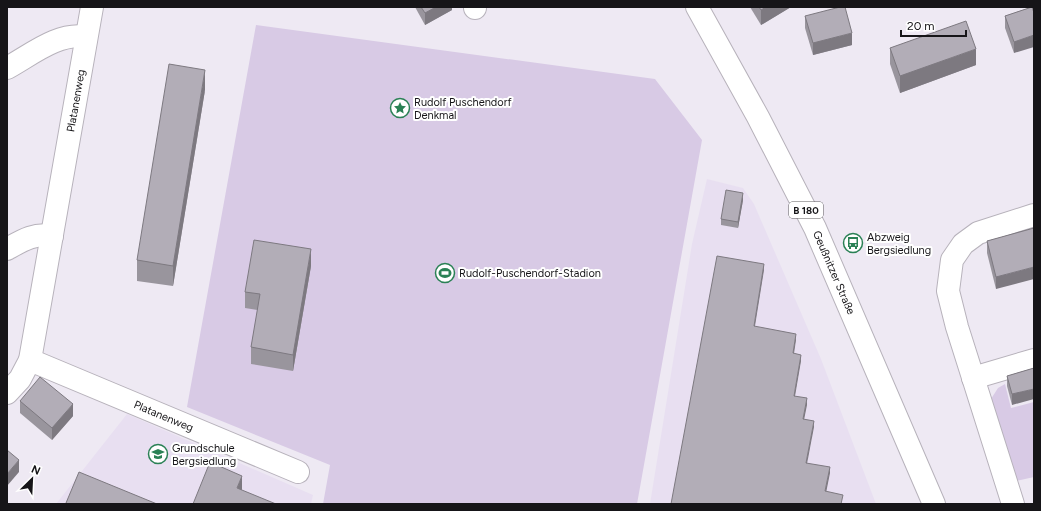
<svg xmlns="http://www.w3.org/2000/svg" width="1041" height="511" font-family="Figtree,sans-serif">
	<rect width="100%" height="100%" fill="#eee9f3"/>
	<g fill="#e8dff1">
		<path d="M707 179 743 188 754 204 821 359 876 504H650L692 244Z"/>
		<path d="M127 414 313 495 311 504H56Z"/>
	</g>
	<g fill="#d8cae5">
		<path d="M256 25 655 79 702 140 637 504H323L330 465 187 407Z"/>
		<path d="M1005 384 1011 408 1034 402V477L1016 481 991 399 998 388Z"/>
	</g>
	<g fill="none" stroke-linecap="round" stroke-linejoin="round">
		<g stroke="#b7b2bb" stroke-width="24">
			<g id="minor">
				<path d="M475 7V8"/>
				<path d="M7 68C31 55 58 32 86 37"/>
				<path d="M7 249C23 240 34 233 52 236"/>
				<path id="s1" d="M30 360 298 472"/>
				<path d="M973 378 1034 360"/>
				<path id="s2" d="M7 393 20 379 30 360 92 7"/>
				<path d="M1013 504 957 327 948 291 952 260 963 244 978 233 1034 215"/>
			</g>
		</g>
		<g stroke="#b7b2bb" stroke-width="24">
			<g id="primary">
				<path id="s3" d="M697 7 758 117 815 228 934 504"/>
			</g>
		</g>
		<use href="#minor" stroke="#fff" stroke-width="22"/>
		<use href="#primary" stroke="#fff" stroke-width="22"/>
	</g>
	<g fill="#99959d">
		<path d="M415 7H452V10L425 25Z"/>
		<path d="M750 7H791L761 25Z"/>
		<path d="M1032 7 1014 53 1005 28V16Z"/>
		<path d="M805 16 852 45 813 55 805 28Z"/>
		<path d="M890 48 976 65 900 93 890 64Z"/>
		<path d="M205 90 173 286 137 281V260Z"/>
		<path d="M743 200 738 228 721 225V219Z"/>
		<path d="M1034 228 996 289 987 253V241Z"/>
		<path d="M311 266 293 371 251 364V347L258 310 245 308V292Z"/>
		<path d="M1034 368 1012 405 1007 386V376Z"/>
		<path d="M20 401 73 416 52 440 20 413Z"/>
	</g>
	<g fill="#7d7980">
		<path d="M436 7H452V10L425 25V13Z"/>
		<path d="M766 7H791L761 25V10Z"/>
		<path d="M852 33V45L813 55V43Z"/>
		<path d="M1034 35V47L1014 53V42Z"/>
		<path d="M976 49V65L900 93V76Z"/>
		<path d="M205 70V90L173 286V266Z"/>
		<path d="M743 193V200L738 228V222Z"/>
		<path d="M311 249V266L293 371V355Z"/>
		<path d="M764 264V270L754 332V326Z"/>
		<path d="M1034 267V279L996 289V277Z"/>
		<path d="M796 334V340L793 360V353Z"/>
		<path d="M801 355V361L794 402V396Z"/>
		<path d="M1034 389V399L1012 405V394Z"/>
		<path d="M807 398V405L803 425V419Z"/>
		<path d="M73 404V416L52 440V428Z"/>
		<path d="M814 421V427L806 469V463Z"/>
		<path d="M19 460V472L7 486V474Z"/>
		<path d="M830 467V473L825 498V491Z"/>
		<path d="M242 476V492L237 488Z"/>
	</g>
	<g fill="#b2adb7" stroke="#7d7980">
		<path d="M421 7H436L425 13Z"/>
		<path d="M759 7H766L761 10Z"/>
		<path d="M840 7H845L852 33 813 43 805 16Z"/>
		<path d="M1032 7 1034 13V35L1014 42 1005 16Z"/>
		<path d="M966 21 976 49 900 76 890 48Z"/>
		<path d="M169 64 205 70 173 266 137 260Z"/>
		<path d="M726 190 743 193 738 222 721 219Z"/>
		<path d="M1034 228V267L996 277 987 241Z"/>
		<path d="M254 240 311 249 293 355 251 347 260 294 245 292Z"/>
		<path d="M717 256 764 264 754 326 796 334 793 353 801 355 794 396 807 398 803 419 814 421 806 463 830 467 825 491 843 495 841 504H671Z"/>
		<path d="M1034 368V389L1012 394 1007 376Z"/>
		<path d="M40 377 73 404 52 428 20 401Z"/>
		<path d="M7 450 19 460 7 474Z"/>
		<path d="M210 462 242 476 237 488 276 504H193Z"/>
		<path d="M79 472 157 504H69L66 503Z"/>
	</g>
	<defs>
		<g id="sight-ring" transform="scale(1)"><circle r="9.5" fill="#fff" stroke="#2a8155" stroke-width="1.5"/><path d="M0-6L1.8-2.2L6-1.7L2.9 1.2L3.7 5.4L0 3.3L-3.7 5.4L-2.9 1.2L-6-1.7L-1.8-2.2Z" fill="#2a8155"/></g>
		<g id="bus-ring" transform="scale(1)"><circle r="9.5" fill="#fff" stroke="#2a8155" stroke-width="1.5"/><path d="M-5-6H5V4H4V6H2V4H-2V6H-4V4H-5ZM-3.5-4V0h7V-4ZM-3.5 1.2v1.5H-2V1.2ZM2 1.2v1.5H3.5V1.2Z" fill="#2a8155"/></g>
		<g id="stadium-ring" transform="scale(1)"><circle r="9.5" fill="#fff" stroke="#2a8155" stroke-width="1.5"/><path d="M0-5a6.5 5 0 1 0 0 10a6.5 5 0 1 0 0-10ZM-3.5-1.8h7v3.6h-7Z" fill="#2a8155"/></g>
		<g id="school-ring" transform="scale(1)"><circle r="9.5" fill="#fff" stroke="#2a8155" stroke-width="1.5"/><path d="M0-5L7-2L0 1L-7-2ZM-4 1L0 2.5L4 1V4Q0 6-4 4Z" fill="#2a8155"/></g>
	</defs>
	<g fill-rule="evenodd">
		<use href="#sight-ring" x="400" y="108"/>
		<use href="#bus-ring" x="853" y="243"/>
		<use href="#stadium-ring" x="445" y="273"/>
		<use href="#school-ring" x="158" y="454"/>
	</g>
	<g text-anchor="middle" stroke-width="4" stroke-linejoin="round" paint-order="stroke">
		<rect fill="#fff" stroke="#5c5b5d" stroke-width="1" x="789" y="202" width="34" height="16" rx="3"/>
		<g font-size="10" font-weight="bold" fill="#161518">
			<text x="806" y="214">B 180</text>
		</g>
		<g font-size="11" fill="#161518" stroke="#fff">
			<text dy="4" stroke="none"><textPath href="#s2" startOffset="304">Platanenweg</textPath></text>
			<text dy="4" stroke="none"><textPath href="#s3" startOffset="299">Geußnitzer Straße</textPath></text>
			<text dy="4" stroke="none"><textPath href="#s1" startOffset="145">Platanenweg</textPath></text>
		</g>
		<g font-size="11" fill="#161518" stroke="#fff" text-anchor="start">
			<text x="414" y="106">Rudolf Puschendorf<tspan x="414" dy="13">Denkmal</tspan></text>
			<text x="867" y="241">Abzweig<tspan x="867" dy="13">Bergsiedlung</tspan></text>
			<text x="459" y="277">Rudolf-Puschendorf-Stadion</text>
			<text x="172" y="452">Grundschule<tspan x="172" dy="13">Bergsiedlung</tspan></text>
		</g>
	</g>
	<rect width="1041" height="511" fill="none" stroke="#161518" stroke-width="16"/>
	<g transform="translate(32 479) rotate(24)" stroke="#ffffff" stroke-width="3" paint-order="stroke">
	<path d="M0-3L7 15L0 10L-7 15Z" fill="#161518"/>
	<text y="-6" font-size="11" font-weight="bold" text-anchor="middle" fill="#161518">N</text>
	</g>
	<path d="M901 30v6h65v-6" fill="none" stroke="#161518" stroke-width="2"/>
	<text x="907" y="30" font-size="12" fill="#161518" stroke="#ffffff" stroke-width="3" paint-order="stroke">20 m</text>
</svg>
